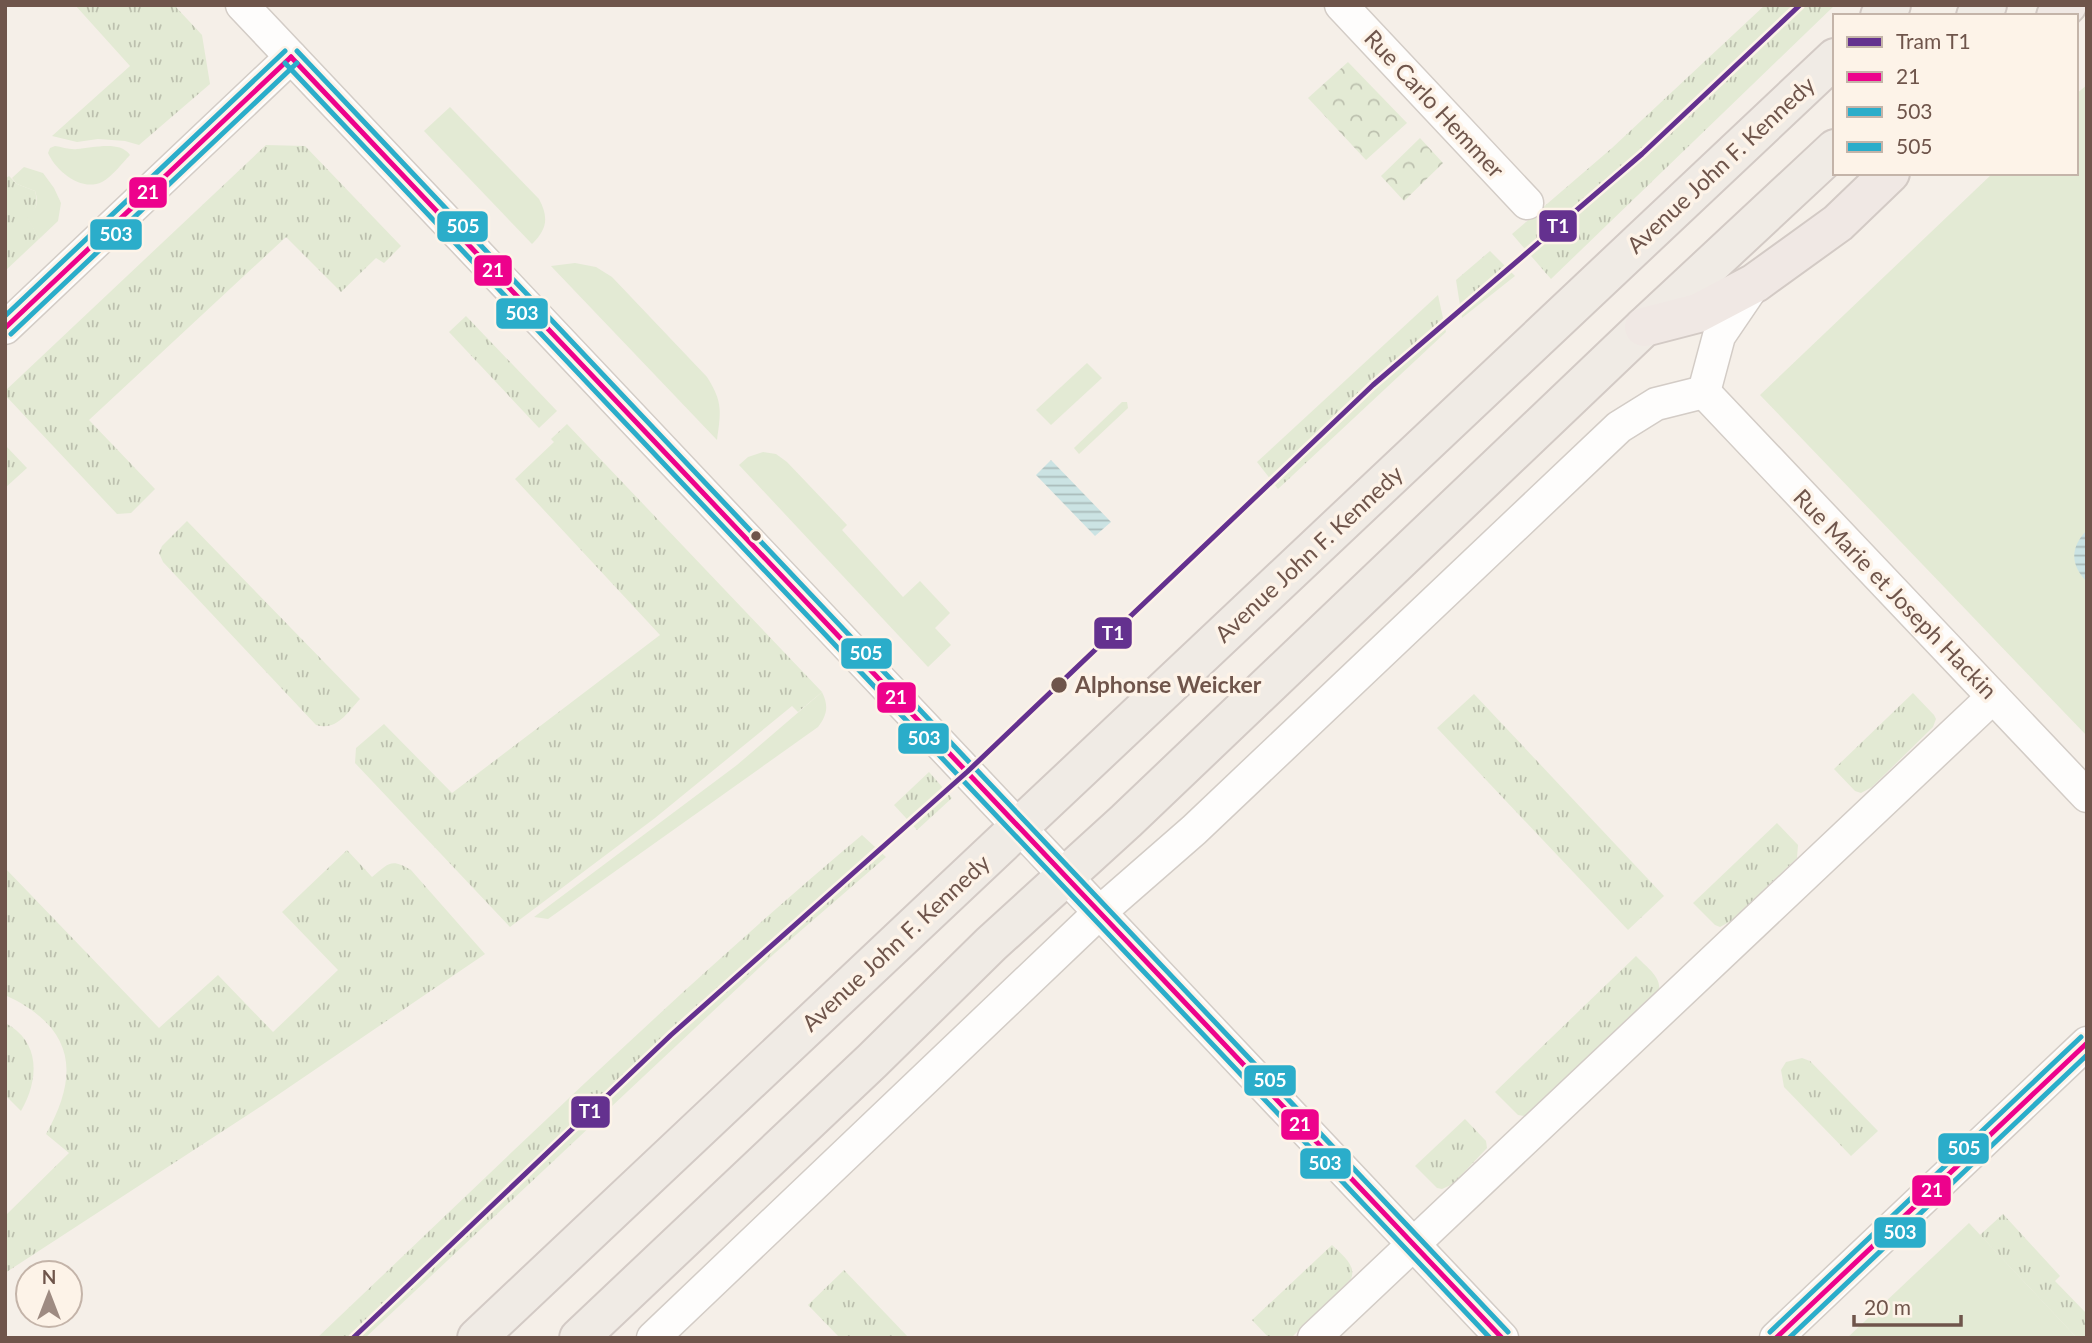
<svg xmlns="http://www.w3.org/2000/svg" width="2092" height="1343" font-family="Lato,sans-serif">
	<defs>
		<pattern id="grass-tufts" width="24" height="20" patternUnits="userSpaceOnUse" patternTransform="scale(1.75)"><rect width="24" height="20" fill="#e3ead4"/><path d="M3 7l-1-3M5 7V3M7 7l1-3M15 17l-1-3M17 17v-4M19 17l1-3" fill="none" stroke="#bcc0ae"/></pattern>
		<pattern id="forest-crowns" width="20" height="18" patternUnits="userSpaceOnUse" patternTransform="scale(1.75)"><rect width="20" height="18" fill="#e3ead4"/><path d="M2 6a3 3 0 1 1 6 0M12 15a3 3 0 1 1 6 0" fill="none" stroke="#bcc0ae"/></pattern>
		<pattern id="water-rules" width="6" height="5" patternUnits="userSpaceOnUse" patternTransform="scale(1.75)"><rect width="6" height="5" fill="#cbe3e3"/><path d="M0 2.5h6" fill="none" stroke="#a9bbba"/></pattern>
	</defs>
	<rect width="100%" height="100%" fill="#f5efe8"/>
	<g fill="url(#grass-tufts)">
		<path d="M75 5H174L202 35 210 84 139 145 125 141 98 139 77 142 52 136 130 66Z"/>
		<path d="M1765 5H1835L1551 279 1512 234 1612 148Z"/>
		<path d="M266 145 305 146 401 246 384 263 376 258 341 292 286 237 89 420 155 489 131 513 117 514 5 395V391Z"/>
		<path d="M9 176 17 184 35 191C38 203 37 209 28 218L39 239 5 271V179Z"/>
		<path d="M1490 251 1515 276 1462 318 1456 280Z"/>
		<path d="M1438 295 1446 332 1278 489 1257 462Z"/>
		<path d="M466 316 557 411 539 428 449 332Z"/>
		<path d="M567 424 822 692 798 712 792 706 655 818 510 927 355 763 356 748 384 724 452 793 660 635 515 479 554 442 551 439Z"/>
		<path d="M5 445 27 468 5 488Z"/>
		<path d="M187 521 360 699C347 713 337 731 316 725L163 562 159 553 162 546Z"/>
		<path d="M1913 693 1934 715 1936 719 1933 727 1872 787 1861 793 1855 791 1834 769Z"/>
		<path d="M1474 694 1664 896 1628 930 1437 728Z"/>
		<path d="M929 772 952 798 917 830 894 805Z"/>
		<path d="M1777 823 1798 845 1797 858 1731 921 1720 927 1715 925 1693 903Z"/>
		<path d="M862 835 886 857 775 953 365 1338H317C496 1168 673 994 862 835Z"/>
		<path d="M347 850 372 877C389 863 391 858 411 870L485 954 263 1105 5 1273V1216L69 1153 46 1134C82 1071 72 1026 5 995V868L159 1028 218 975 273 1032 338 970 282 912Z"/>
		<path d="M1636 956C1646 967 1664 978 1658 993L1534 1110 1524 1116 1518 1115 1495 1092Z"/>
		<path d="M5 1023C41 1041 39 1080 21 1111L5 1095Z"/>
		<path d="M1802 1058 1810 1061 1878 1131 1851 1156 1784 1087 1781 1070 1786 1062Z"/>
		<path d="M1465 1119 1486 1141 1487 1148 1453 1184 1442 1189 1437 1188 1415 1166Z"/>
		<path d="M2003 1214 2060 1276 2055 1281 2087 1314V1338H2077L1980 1235Z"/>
		<path d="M1332 1245C1341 1254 1357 1265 1351 1279L1291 1338H1269L1252 1320Z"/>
		<path d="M844 1270 909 1338H840L808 1305Z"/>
	</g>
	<g fill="url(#forest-crowns)">
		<path d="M1348 62 1407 123 1366 160 1308 98Z"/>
		<path d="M1420 138 1443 163 1404 201 1381 176Z"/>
	</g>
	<g fill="#e3ead4">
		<path d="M2087 85V736L1760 395 1993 173H2076V94Z"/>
		<path d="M450 107 539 199C549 218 547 229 532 244L424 131Z"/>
		<path d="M55 146C62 147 70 150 77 149 92 148 120 140 130 155 122 163 112 177 102 182 81 192 56 171 48 153L50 148Z"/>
		<path d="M24 167 43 173 54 188 61 203 58 221 39 239 27 217C37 209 39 203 35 191L17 184 12 178Z"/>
		<path d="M575 263 596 267 612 277 707 377C723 402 721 412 717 440L551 266Z"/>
		<path d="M1087 363 1102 378 1051 425 1036 410Z"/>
		<path d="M1122 402H1127L1128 408 1079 454 1074 448Z"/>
		<path d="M763 452 776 454 787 462 847 525 842 530 903 597 920 581 950 613 935 628 951 645 928 667 739 465 748 457Z"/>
		<path d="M822 692C829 706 827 715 818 727L548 919 534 917 737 765Z"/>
		<path d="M1969 1223 2077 1338H1847Z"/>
	</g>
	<g fill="url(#water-rules)">
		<path d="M1051 460 1111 522 1095 536 1036 475Z"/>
		<path d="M2087 530V582C2070 565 2070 547 2087 530Z"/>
	</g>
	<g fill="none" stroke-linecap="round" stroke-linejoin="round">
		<g stroke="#d3ccc6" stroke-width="35">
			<g id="minor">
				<path d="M242 5 1502 1338"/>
				<path d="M1341 5 1527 203"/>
				<path d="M5 328 291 57"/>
				<path d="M1704 392 2087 796"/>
				<path d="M1704 392 1719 336 1755 283"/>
				<path d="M653 1338 1100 912 1194 830 1619 427 1656 404 1704 392"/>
				<path d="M1314 1338 1993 697"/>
				<path d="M1776 1338 2087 1043"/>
			</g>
		</g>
		<g stroke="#d3cac5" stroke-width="42">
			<g id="primary">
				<path d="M1880 16 1891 5"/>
				<path d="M1976 16 1987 5"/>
				<path d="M477 1338 1835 58"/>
				<path d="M579 1338 872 1061 991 944 1126 821 1644 327 1835 149"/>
			</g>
		</g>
		<g stroke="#d3cac5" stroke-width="42">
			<g id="trunk">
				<path d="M2056 16 2067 5"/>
				<path d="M1644 327 1698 313 1755 283 1838 223 1890 173"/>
			</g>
		</g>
		<use href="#minor" stroke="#fefdfc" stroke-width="32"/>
		<use href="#primary" stroke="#f0ebe5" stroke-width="38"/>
		<use href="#trunk" stroke="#f0e8e4" stroke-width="38"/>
		<g stroke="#fdf3e8" stroke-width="10">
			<g id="bus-1">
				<path d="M291 57 1502 1338"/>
				<path d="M5 328 291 57"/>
				<path d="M1776 1338 2087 1043"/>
			</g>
		</g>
		<g stroke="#fdf3e8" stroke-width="10">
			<g id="bus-2">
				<path d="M285 63 1490 1338"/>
				<path d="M11 334 297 63"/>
				<path d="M1789 1338 2087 1055"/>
			</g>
		</g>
		<g stroke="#fdf3e8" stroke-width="10">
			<g id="bus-3">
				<path d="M297 51 1508 1332"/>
				<path d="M5 316 285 51"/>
				<path d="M1770 1332 2081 1037"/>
			</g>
		</g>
		<use href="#bus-1" stroke="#ed028c" stroke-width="5"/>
		<use href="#bus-2" stroke="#2badca" stroke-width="5"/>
		<use href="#bus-3" stroke="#2badca" stroke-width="5"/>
		<g stroke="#fdf3e8" stroke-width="10">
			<path id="tram-1" d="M353 1338 671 1035 967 772 1373 385 1642 154 1800 5"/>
		</g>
		<use href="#tram-1" stroke="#64318f" stroke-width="5"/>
	</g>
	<g fill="#6f554b" stroke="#fdf3e8" stroke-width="2.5">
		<circle cx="756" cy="536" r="6"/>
		<circle cx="1059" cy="685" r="9"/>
	</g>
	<g text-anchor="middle" stroke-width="7" stroke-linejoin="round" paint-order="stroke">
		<g font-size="23" fill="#6f554b" stroke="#fdf3e8">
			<text transform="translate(1434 104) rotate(47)" y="8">Rue Carlo Hemmer</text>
			<text transform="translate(1721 165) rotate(-43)" y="8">Avenue John F. Kennedy</text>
			<text transform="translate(1309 554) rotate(-43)" y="8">Avenue John F. Kennedy</text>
			<text transform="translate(1895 594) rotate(46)" y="8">Rue Marie et Joseph Hackin</text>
			<text transform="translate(896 943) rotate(-43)" y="8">Avenue John F. Kennedy</text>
		</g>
		<g font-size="23" font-weight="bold" fill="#6f554b" stroke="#fdf3e8" text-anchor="start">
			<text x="1075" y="693">Alphonse Weicker</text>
		</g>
	</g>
	<g stroke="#fdf3e8" stroke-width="2.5">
		<rect x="128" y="176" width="40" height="33" rx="7" fill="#ed028c"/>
		<rect x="1538" y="209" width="40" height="34" rx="7" fill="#64318f"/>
		<rect x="436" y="210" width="53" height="33" rx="7" fill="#2badca"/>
		<rect x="89" y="218" width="54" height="33" rx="7" fill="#2badca"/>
		<rect x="473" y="254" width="40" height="33" rx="7" fill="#ed028c"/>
		<rect x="495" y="297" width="54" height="33" rx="7" fill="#2badca"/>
		<rect x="1093" y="616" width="40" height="34" rx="7" fill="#64318f"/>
		<rect x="840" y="637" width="53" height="33" rx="7" fill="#2badca"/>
		<rect x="876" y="681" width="41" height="33" rx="7" fill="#ed028c"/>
		<rect x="897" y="722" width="53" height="33" rx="7" fill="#2badca"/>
		<rect x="1243" y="1064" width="54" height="33" rx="7" fill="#2badca"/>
		<rect x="570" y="1095" width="41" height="34" rx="7" fill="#64318f"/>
		<rect x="1280" y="1108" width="40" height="33" rx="7" fill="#ed028c"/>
		<rect x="1937" y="1132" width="53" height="33" rx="7" fill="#2badca"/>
		<rect x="1299" y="1147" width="53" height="33" rx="7" fill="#2badca"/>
		<rect x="1911" y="1174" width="41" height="33" rx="7" fill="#ed028c"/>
		<rect x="1873" y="1216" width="54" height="33" rx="7" fill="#2badca"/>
	</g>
	<g font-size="19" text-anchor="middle" font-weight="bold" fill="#fff">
		<text x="148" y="199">21</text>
		<text x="1558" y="233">T1</text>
		<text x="463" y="233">505</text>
		<text x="116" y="241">503</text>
		<text x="493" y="277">21</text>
		<text x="522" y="320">503</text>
		<text x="1113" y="640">T1</text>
		<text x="866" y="660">505</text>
		<text x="896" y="704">21</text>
		<text x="924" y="745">503</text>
		<text x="1270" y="1087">505</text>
		<text x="590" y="1118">T1</text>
		<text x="1300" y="1131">21</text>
		<text x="1964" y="1155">505</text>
		<text x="1325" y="1170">503</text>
		<text x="1932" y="1197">21</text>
		<text x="1900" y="1239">503</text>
	</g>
	<rect width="2092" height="1343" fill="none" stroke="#6f554b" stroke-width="14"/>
	<rect x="1833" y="14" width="245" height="161" fill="#fdf3e8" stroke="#c4b4a9" stroke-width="2"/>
	<rect x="1847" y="37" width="35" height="10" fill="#64318f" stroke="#c4b4a9" stroke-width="2"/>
	<text x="1896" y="49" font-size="21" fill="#6f554b">Tram T1</text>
	<rect x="1847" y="72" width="35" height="10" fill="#ed028c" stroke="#c4b4a9" stroke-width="2"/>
	<text x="1896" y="84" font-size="21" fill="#6f554b">21</text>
	<rect x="1847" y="107" width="35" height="10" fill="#2badca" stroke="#c4b4a9" stroke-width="2"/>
	<text x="1896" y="119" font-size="21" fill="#6f554b">503</text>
	<rect x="1847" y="142" width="35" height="10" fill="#2badca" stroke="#c4b4a9" stroke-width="2"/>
	<text x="1896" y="154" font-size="21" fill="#6f554b">505</text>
	<g transform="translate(49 1294)"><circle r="33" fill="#fdf3e8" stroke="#c4b4a9" stroke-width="2"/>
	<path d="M0-5L12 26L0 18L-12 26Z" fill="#9e8b82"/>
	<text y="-10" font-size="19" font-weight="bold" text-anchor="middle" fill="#6f554b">N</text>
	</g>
	<path d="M1854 1315v10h107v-10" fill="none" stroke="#6f554b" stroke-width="3.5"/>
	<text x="1864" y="1315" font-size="21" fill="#6f554b" stroke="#fdf3e8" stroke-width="5" paint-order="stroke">20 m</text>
</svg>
